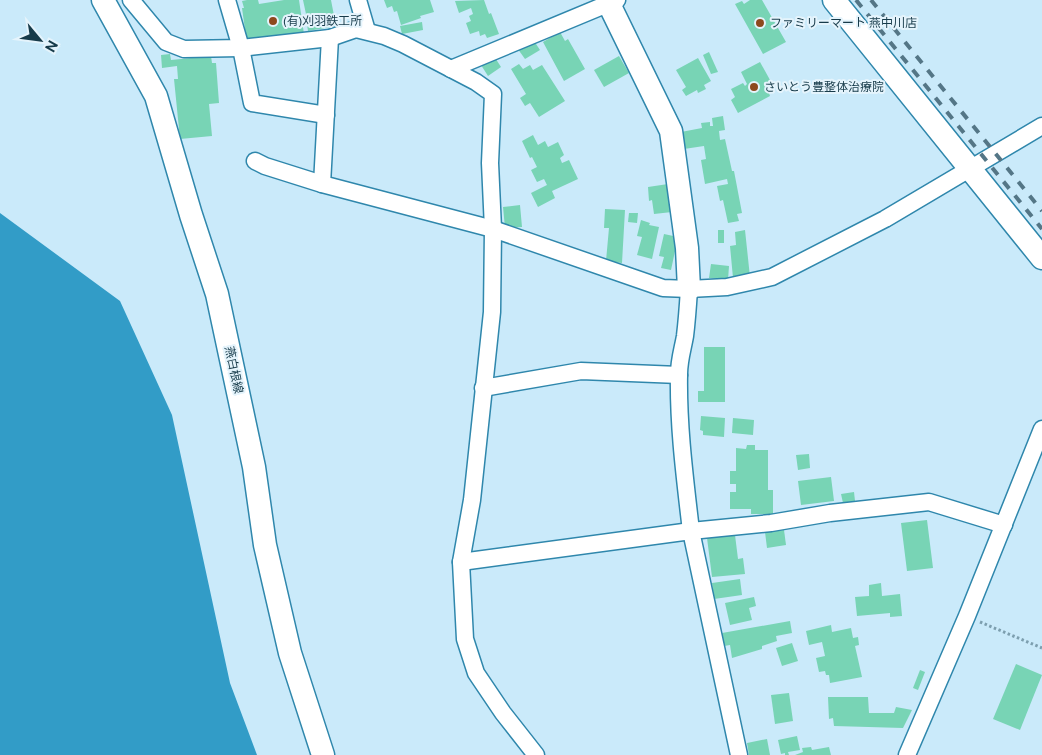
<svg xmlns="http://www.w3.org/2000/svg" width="1042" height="755" font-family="'Public Sans','Noto Sans JP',sans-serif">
	<rect width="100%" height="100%" fill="#caeafa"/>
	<path fill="#329cc7" d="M0 213 120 301 172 415 230 683 257 755H0Z"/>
	<g fill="#78d4b5">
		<path d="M247 0H258L259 4 284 0H299L304 34 247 44 242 8H244L242 1Z"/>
		<path d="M303 0H331L336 26 308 31 306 18 311 17 310 13 306 14Z"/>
		<path d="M384 0H430L434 12 420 16 421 18 401 25 397 11 394 12 392 6 387 8Z"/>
		<path d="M484 0 489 14 491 13 499 34 487 38 485 34 480 36 479 31 470 34 466 23 471 21 469 16 473 14 471 8 459 13 455 1Z"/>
		<path d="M750 0H762L786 42 763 54 735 4 742 1 744 4Z"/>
		<path d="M422 22 423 30 402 34 400 26Z"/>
		<path d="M560 32 565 41 568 39 585 69 564 81 543 42Z"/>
		<path d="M530 35 540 50 525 59 515 45Z"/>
		<path d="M709 52 718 72 711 74 703 55Z"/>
		<path d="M170 54 171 60 211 56 212 63H216L219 103 209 104 212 136 180 139 174 79H178L177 66 162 68 161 55Z"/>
		<path d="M494 56 501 67 488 76 481 65Z"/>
		<path d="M619 56 629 73 604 87 594 70Z"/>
		<path d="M698 58 711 81 704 85 706 89 698 93 697 90 686 96 682 90 686 87 676 70Z"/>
		<path d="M760 62 775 89 769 93 770 96 738 113 731 100 735 97 731 89 743 83 745 86 747 84 741 72Z"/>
		<path d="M519 64 523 69 530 65 533 70 542 65 565 101 539 117 530 103 525 106 520 98 526 94 511 69Z"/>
		<path d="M723 116 725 130 719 131 720 140 725 139 732 171H734L742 213 737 214 739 221 728 223 723 200 720 201 717 186 728 184 727 179 705 184 701 160 706 159 704 146 684 149 681 132 702 128 701 123 710 122V126H713L712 118Z"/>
		<path d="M533 135 538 145 545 141 548 147 558 142 564 155 560 158 562 163 569 160 578 179 552 191 555 198 538 207 531 193 547 185 544 179 537 182 531 170 537 167 532 157 530 158 522 141Z"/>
		<path d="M668 184 672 212 654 214 652 200 649 201 648 187Z"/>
		<path d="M520 205 522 227 505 228 503 207Z"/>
		<path d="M605 209 625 210 622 263 606 261 609 228H604Z"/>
		<path d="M629 213H638L637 223 628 222Z"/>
		<path d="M641 220 650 223 649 225 659 227 652 259 637 255 642 237 637 236Z"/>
		<rect x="718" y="230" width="6" height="13"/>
		<path d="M745 230 750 277 733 278 730 246 736 245 735 232Z"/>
		<path d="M664 234 678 237 671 270 661 268 664 257 659 256Z"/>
		<path d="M711 264 729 266 728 280 709 278Z"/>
		<path d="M704 347H725V402H698V391H704Z"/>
		<path d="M701 416 725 418 724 437 703 435V431L700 430Z"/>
		<path d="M733 418 754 420 753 435 732 433Z"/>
		<path d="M747 445H755V450H768V490H773V514H751V509H730V492H736V484H730V471H736V448L746 449Z"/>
		<path d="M809 454 810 468 798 470 796 455Z"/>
		<path d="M831 477 834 501 801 505 798 481Z"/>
		<path d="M854 492 855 501 843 503 841 494Z"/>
		<path d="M927 520 933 568 907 571 901 523Z"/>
		<path d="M784 530 786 545 767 548 765 532Z"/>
		<path d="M735 535 738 559 743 558 745 574 712 577 707 538Z"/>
		<path d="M740 579 742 595 714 599 712 583Z"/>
		<path d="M881 583 882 596 900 594 902 616 890 617V613L857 616 855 597 869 596V585Z"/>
		<path d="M754 597 756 606 749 608 752 620 730 625 725 603Z"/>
		<path d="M790 621 792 633 776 636 777 641 762 646V649L732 658 730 645 724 646 722 633Z"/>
		<path d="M831 625 832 632 851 628 853 638 858 637 859 645 855 646 862 677 830 683 829 675H826L825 671 819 672 816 658 825 656 822 642 809 645 806 631Z"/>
		<path d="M792 643 798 661 782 666 776 648Z"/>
		<path d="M1016 664 1042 675 1020 730 993 719Z"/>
		<path d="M920 670 925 672 918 690 913 688Z"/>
		<path d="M789 693 793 721 775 724 771 695Z"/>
		<path d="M828 697H868L869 713H894L896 707 912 710 903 728 834 726 833 718 829 719Z"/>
		<path d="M797 736 800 750 788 752 789 755H785V753L781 754 778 740Z"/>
		<path d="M767 739 770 755H749L747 743Z"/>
		<path d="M811 747 812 750 829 747 831 755H795L803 752 802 748Z"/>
	</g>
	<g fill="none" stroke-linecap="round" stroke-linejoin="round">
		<g stroke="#2f87ac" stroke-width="19">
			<g id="street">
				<path d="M131 0 166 42 184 49 241 48 330 38 356 29 384 36 403 44 476 82 493 94 490 163 493 229 492 312 472 500 461 562 465 639 476 673 503 713 536 755"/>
				<path d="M227 0 241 48 252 103 326 115"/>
				<path d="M358 0 367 31"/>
				<path d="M451 69 617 0"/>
				<path d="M255 161 265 166 322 184 493 229 663 288 689 289 727 287 772 277 885 219 1042 126"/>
				<path d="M322 184 330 38"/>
				<path d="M689 289C688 305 687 320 685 336 683 348 679 360 679 374 678 426 685 479 691 531L739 755"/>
				<path d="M483 388 581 371 679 375"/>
				<path d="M461 562 691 531 771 523 830 513 929 502 1004 525"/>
				<path d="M907 755 967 616 1042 429"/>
			</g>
		</g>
		<g stroke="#2f87ac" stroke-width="25">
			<g id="secondary">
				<path d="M103 0 156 96 191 215 217 294 254 467 265 545 290 653 323 755"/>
				<path d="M607 0 671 131 687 248 689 289"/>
				<path d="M834 0 1042 258"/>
			</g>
		</g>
		<path stroke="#7d9faf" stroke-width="3" stroke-dasharray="2.5 2.5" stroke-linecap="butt" d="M980 622 1042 648"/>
		<use href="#street" stroke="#fff" stroke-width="16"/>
		<use href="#secondary" stroke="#fff" stroke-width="22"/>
		<g stroke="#547686" stroke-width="4" stroke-dasharray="9 9" stroke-linecap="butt">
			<path d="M856 0 1042 229"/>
			<path d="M871 0 1042 211"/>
		</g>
	</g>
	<g fill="#8d491d" stroke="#e5f4fc" stroke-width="2">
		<circle cx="273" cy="21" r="5"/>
		<circle cx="760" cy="23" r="5"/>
		<circle cx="754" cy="87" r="5"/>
	</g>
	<g text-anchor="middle" stroke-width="4" stroke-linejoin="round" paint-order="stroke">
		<g font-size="12" fill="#173b4a" stroke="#e5f4fc" text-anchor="start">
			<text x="283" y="25">(有)刈羽鉄工所</text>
			<text x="770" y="27">ファミリーマート 燕中川店</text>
			<text x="764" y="91">さいとう豊整体治療院</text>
		</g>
		<g font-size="12" fill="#173b4a" stroke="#e5f4fc">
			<text transform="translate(234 370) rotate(78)" y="4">燕白根線</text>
		</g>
	</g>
	<g transform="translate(40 40) rotate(119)" stroke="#e5f4fc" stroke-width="4" paint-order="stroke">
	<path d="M0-4L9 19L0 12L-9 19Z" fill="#173b4a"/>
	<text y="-8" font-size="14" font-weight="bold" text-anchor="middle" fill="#173b4a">N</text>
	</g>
</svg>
